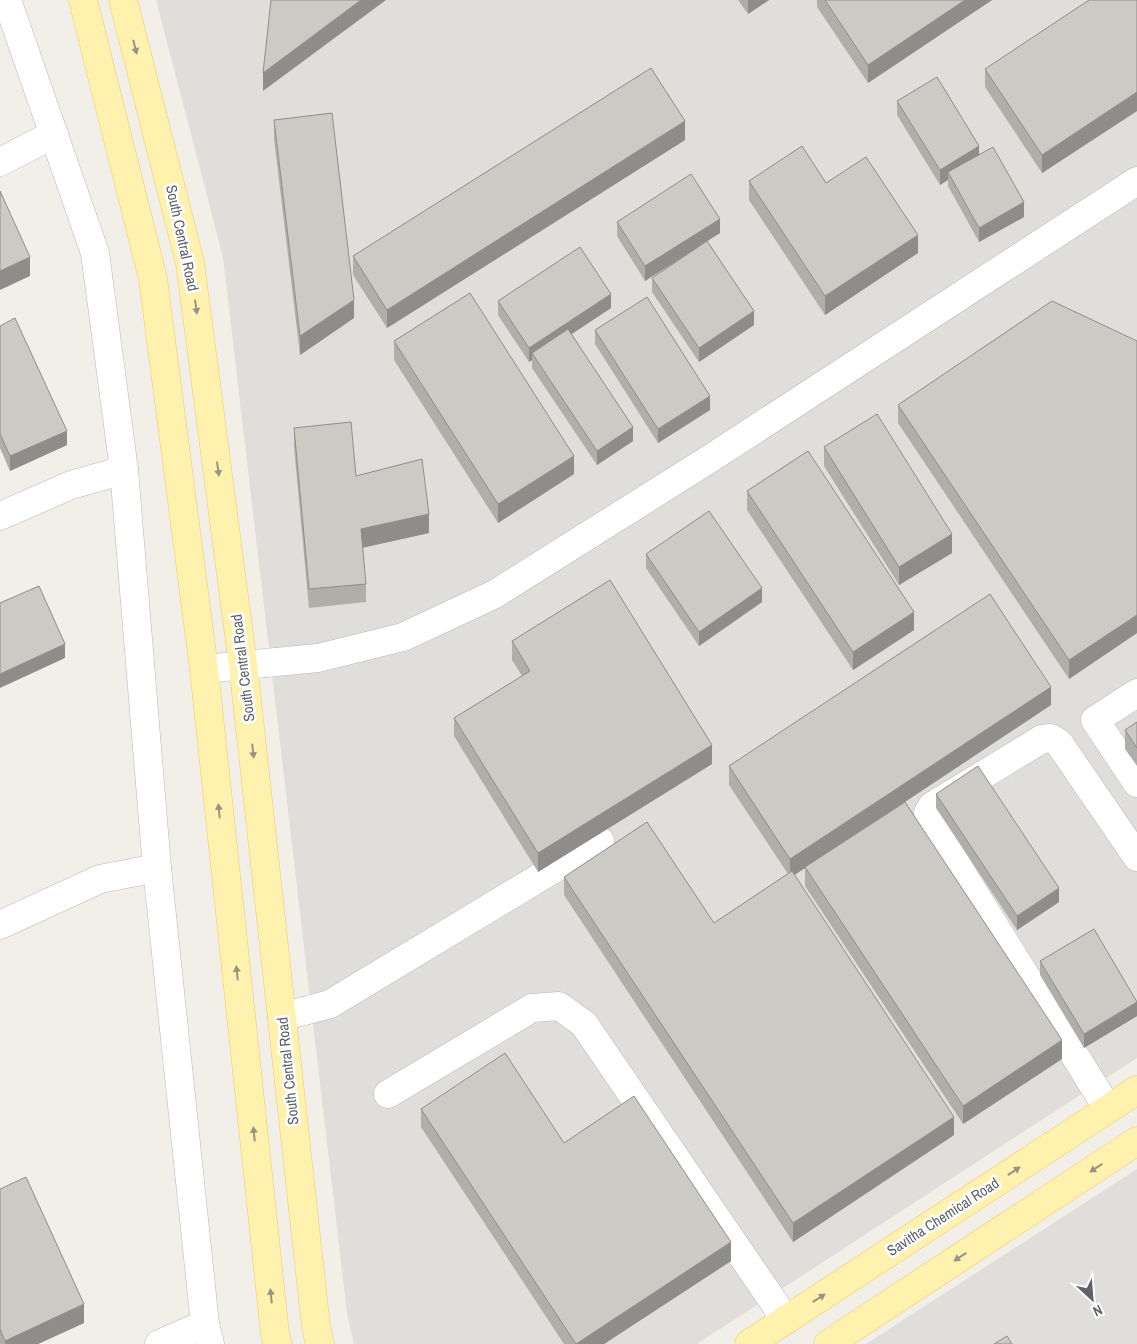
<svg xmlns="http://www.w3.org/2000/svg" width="1137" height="1344" font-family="'Archivo Narrow',sans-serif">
	<rect width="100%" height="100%" fill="#f1efe8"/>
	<g fill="#e0deda">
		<path d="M156 0H1137V1058L697 1344H354L347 1313 223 257Z"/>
		<path d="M1137 1169V1344H866Z"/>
	</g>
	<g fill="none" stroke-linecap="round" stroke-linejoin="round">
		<g stroke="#b5b8bc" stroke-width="29">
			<g id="minor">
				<path d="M7 0 95 253 124 470 157 868 205 1324 210 1344"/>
				<path d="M0 162 54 134"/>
				<path d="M0 516 71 485 124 470"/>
				<path d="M204 669 318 658 403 637 495 594 711 458 1137 181"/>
				<path d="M1137 693 1095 720 1137 783"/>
				<path d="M0 925 100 879 157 868"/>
				<path d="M282 1017 330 1004 600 841"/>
				<path d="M388 1094 532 1008 559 1006 584 1024 786 1320"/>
				<path d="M1108 1109 930 822 928 813 932 806 1042 739 1051 738 1059 743 1137 857"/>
				<path d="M159 1344 205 1324"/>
			</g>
		</g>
		<g stroke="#f2c960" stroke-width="29">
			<g id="major">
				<path d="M83 0 153 279 204 669 275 1334 278 1344"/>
				<path d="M123 0 190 263 243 665 316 1327 320 1344"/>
				<path d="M749 1344 1137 1090"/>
				<path d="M828 1344 1137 1141"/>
			</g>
		</g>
		<use href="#minor" stroke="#fff" stroke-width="28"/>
		<use href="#major" stroke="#fff2af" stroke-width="28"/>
	</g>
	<g fill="#afaea9">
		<path d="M738 0H769L748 14Z"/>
		<path d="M817 0H992L868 83 817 7Z"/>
		<path d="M1137 0V111L1042 173 985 87V69Z"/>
		<path d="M897 101 979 155 1024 217 979 242 948 186V180L940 185 897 115Z"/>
		<path d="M274 120 354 318 300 355 274 139Z"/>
		<path d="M685 140 387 328 353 275V256Z"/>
		<path d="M749 181 826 183 918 253 825 315 749 200Z"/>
		<path d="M617 222 720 233 707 241 754 325 699 362 652 292V278L686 254 645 281 617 236Z"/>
		<path d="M498 301 611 308 572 334 633 441 597 465 532 368V360L529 362 498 315Z"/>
		<path d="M0 326 67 445 10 471 0 448Z"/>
		<path d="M595 330 710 410 658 443 595 344Z"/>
		<path d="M394 341 574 474 498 523 394 360Z"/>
		<path d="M1137 341V633L1069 679 898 423V405Z"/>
		<path d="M294 428 429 533 362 548 366 584V602L309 608 294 447Z"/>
		<path d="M824 447 952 553 899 585 824 466Z"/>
		<path d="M747 491 914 630 853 670 747 510Z"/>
		<path d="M646 554 762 602 699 646 646 568Z"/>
		<path d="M512 641 712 764 538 872 454 736V718L522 676 512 660Z"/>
		<path d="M1051 705 905 802 1062 1059 963 1124 805 886V868L794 875 954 1135 793 1242 564 895V877L714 923 788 874 729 785V766Z"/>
		<path d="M1137 722V766L1125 749V730Z"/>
		<path d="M936 794 1059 902 1017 930 936 808Z"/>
		<path d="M1040 961 1137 1002V1016L1084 1048 1040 975Z"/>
		<path d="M421 1109 564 1143 731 1261 604 1344H564L421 1127Z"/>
		<path d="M0 1189 84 1323 38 1344H0Z"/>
	</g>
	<g fill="#8f8d8a">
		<path d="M361 0H386L263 91V73Z"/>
		<path d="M748 0H769L748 14Z"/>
		<path d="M965 0H992L868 83V65Z"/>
		<path d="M1137 92V111L1042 173V155Z"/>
		<path d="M685 121V140L387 328V310Z"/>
		<path d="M979 146V160L948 172V180L940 185V170Z"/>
		<path d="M1024 202V217L979 242V228Z"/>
		<path d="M720 219V233L645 281V266Z"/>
		<path d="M918 235V253L825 315V296Z"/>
		<path d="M30 257V276L0 290V271Z"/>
		<path d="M611 294V308L535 358 532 353V360L529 362V348Z"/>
		<path d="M354 300V318L300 355V336Z"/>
		<path d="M754 311V325L699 362V348Z"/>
		<path d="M710 396V410L658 443V429Z"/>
		<path d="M633 427V441L597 465V451Z"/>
		<path d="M67 431V445L10 471V456Z"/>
		<path d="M574 456V474L498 523V504Z"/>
		<path d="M429 514V533L361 548V529Z"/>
		<path d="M952 534V553L899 585V567Z"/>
		<path d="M762 588V602L699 646V632Z"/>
		<path d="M914 612V630L853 670V652Z"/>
		<path d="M1137 615V633L1069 679V660Z"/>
		<path d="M65 644V658L0 688V674Z"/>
		<path d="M1051 687V705L790 878V859Z"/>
		<path d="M712 745V764L538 872V853Z"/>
		<path d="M1059 888V902L1017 930V916Z"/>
		<path d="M1137 1002V1016L1084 1048V1034Z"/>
		<path d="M1062 1040V1059L963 1124V1106Z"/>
		<path d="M954 1117V1135L793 1242V1223Z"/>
		<path d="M731 1242V1261L604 1344H576Z"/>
		<path d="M84 1304V1323L38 1344H5V1341Z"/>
	</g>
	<g fill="#cccac5" stroke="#8f8d8a">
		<path d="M271 0H361L263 73Z"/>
		<path d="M825 0H965L868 65Z"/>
		<path d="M1089 0H1137V92L1042 155 985 69Z"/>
		<path d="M651 68 685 121 387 310 353 256Z"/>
		<path d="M937 77 979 146 940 170 897 101Z"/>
		<path d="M332 113 354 300 300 336 274 120Z"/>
		<path d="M802 146 826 183 866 157 918 235 825 296 749 181Z"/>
		<path d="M993 147 1024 202 979 228 948 172Z"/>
		<path d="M691 174 720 219 645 266 617 222Z"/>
		<path d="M0 191 30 257 0 271Z"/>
		<path d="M707 241 754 311 699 348 652 278Z"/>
		<path d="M580 247 611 294 529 348 498 301Z"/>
		<path d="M470 293 574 456 498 504 394 341Z"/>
		<path d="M647 297 710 396 658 429 595 330Z"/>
		<path d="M1052 301 1137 341V615L1069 660 898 405Z"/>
		<path d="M15 318 67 431 10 456 0 434V326Z"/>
		<path d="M568 329 633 427 597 451 532 353Z"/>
		<path d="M877 414 952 534 899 567 824 447Z"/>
		<path d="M351 422 356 476 422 459 429 514 361 529 366 584 309 589 294 428Z"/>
		<path d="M808 451 914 612 853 652 747 491Z"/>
		<path d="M709 511 762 588 699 632 646 554Z"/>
		<path d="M610 580 712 745 538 853 454 718 530 671 512 641Z"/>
		<path d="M39 586 65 644 0 674V603Z"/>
		<path d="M990 594 1051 687 790 859 729 766Z"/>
		<path d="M1137 722V748L1125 730Z"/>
		<path d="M978 766 1059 888 1017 916 936 794Z"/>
		<path d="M905 802 1062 1040 963 1106 805 867Z"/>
		<path d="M647 822 714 923 792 871 954 1117 793 1223 564 877Z"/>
		<path d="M1094 929 1137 1002 1084 1034 1040 961Z"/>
		<path d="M505 1053 564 1143 634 1096 731 1242 576 1344 421 1109Z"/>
		<path d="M26 1177 84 1304 5 1341 0 1329V1189Z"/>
		<path d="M1007 1336 1012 1344H994Z"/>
	</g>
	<defs><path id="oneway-solid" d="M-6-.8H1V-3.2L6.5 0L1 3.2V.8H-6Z" transform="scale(1.25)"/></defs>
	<g fill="#979581">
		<use href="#oneway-solid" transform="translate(135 47) rotate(76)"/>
		<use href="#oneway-solid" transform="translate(196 307) rotate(82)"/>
		<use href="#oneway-solid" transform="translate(218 469) rotate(82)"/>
		<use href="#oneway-solid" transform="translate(253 751) rotate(84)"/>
		<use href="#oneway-solid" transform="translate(219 811) rotate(-96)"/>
		<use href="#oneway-solid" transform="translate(237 973) rotate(-96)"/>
		<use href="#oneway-solid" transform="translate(254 1134) rotate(-96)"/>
		<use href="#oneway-solid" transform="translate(1096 1168) rotate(147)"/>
		<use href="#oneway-solid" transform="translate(1014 1171) rotate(-33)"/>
		<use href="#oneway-solid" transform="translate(960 1257) rotate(147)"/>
		<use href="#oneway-solid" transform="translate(271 1296) rotate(-96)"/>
		<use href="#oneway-solid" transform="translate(819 1298) rotate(-33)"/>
	</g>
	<g text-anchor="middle" stroke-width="5" stroke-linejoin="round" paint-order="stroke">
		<g font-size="15" fill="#5f6368" stroke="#fff">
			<text transform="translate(182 238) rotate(78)" y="5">South Central Road</text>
			<text transform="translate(243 668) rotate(-97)" y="5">South Central Road</text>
			<text transform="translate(288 1071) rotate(-96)" y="5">South Central Road</text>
			<text transform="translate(943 1217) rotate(-33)" y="5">Savitha Chemical Road</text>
		</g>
	</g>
	<g transform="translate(1092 1299) rotate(154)" stroke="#ffffff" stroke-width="4" paint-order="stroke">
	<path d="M0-4L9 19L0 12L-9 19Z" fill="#5f6368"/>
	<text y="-8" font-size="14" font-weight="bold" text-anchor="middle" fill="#5f6368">N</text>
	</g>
</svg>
